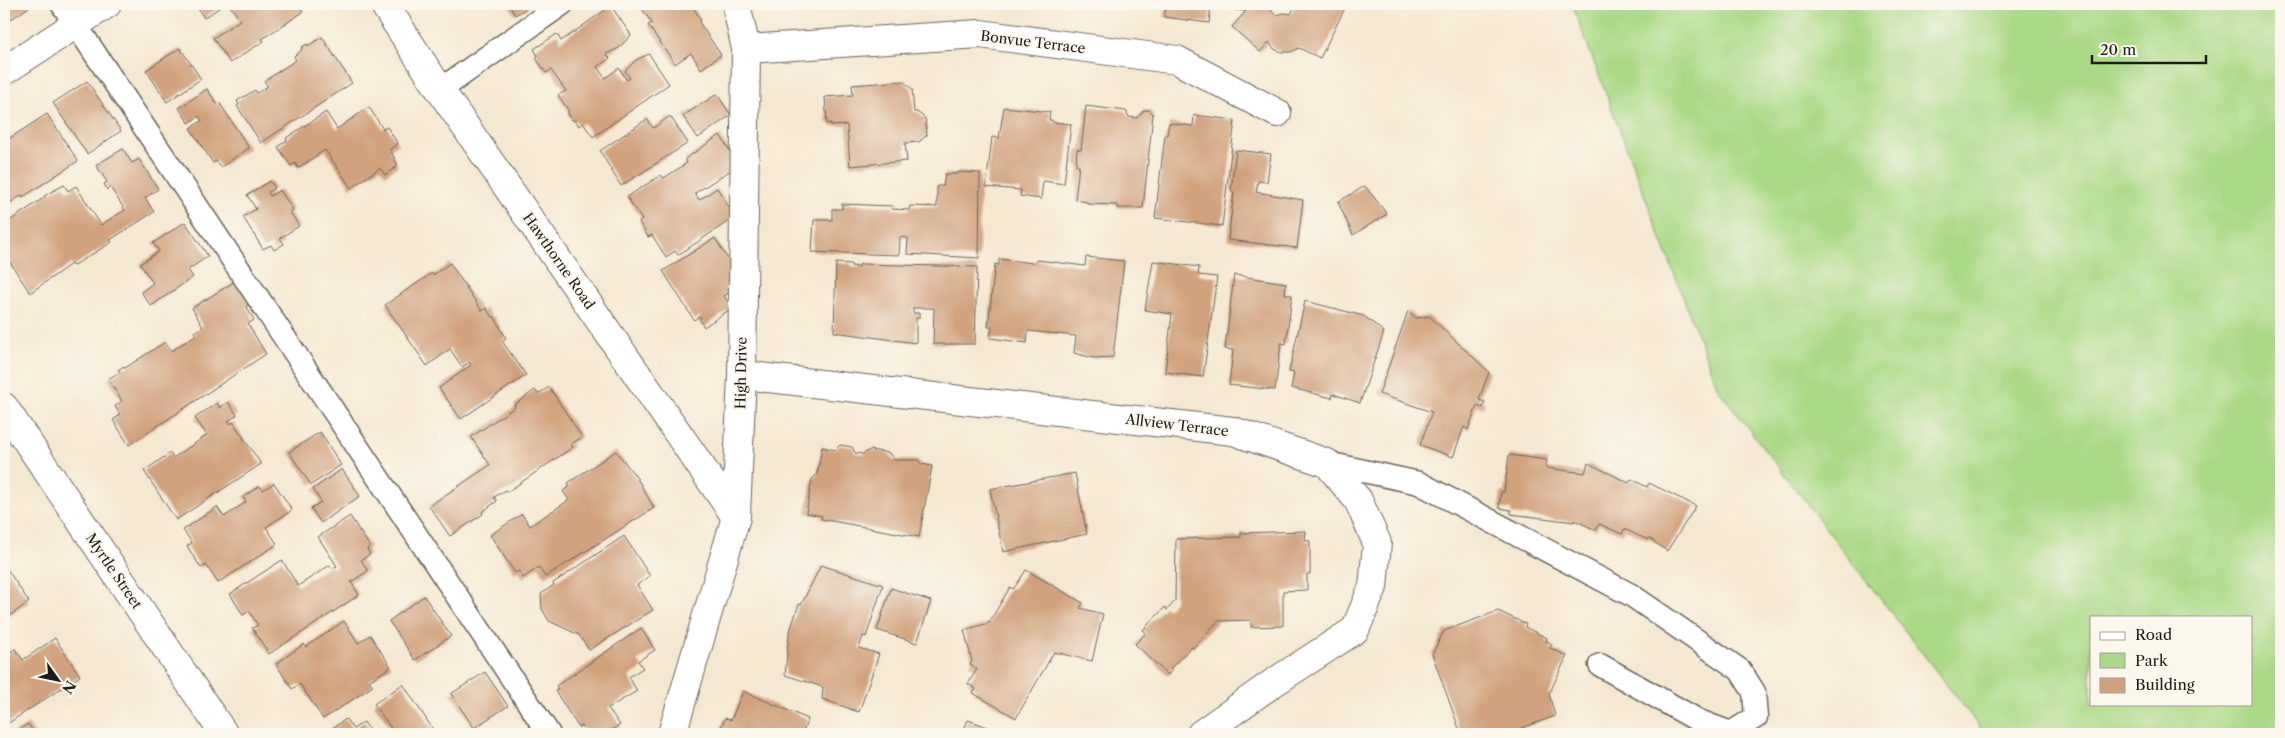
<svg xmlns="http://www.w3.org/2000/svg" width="2285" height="738" font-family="'Libre Caslon Text',serif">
	<rect width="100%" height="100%" fill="#fbf7ec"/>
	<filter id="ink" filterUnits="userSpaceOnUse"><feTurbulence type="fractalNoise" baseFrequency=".02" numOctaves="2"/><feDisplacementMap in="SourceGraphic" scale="10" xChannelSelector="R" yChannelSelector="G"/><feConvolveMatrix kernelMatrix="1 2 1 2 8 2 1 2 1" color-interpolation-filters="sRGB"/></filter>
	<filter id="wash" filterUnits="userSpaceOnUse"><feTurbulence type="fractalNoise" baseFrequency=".0096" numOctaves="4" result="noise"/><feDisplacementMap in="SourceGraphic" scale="20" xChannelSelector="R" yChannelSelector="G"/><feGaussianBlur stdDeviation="1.12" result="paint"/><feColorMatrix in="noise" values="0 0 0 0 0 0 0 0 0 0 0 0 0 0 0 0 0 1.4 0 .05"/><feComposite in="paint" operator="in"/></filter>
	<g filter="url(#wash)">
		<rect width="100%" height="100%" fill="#f5e8d1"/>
		<path fill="#aad987" stroke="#637a52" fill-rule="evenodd" d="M1572 4H2281V734H1985L1718 389ZM2091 617H2251V704H2091Z"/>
		<g id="blocks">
			<g fill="#d0a37e">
				<path d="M4 4H28L29 7 4 24Z"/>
				<path d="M195 4H225L204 18Z"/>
				<path d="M229 4H298L303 12 262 39 264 41 230 63 213 38 240 20Z"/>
				<path d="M508 4H534L515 15Z"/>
				<path d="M650 4H691L701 20 699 22 721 55 701 69 691 53 675 64 648 25 652 23 642 9Z"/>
				<path d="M1153 4H1211L1209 23 1164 17 1166 7Z"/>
				<path d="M1235 4H1272L1271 11 1277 15 1284 13 1291 14 1296 4H1347L1320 58 1299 48 1291 52H1282L1274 49 1269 42 1260 52 1232 27 1246 11 1235 10Z"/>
				<path d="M611 6 631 35 619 48 606 54 610 58 597 67 605 78 619 68 627 80 630 78 625 71 636 60 649 54 669 84 593 137 583 123 579 126 576 121 572 120 568 114V110L558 95 566 91 551 70 546 73 536 58 538 56 534 49 557 34 561 41Z"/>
				<path d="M322 37 352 83 261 143 237 106 239 105 237 101 255 90 257 93 268 86 264 81 296 60 294 56 302 50 301 48 307 44 308 46Z"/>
				<path d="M180 48 201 79 167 102 146 70Z"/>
				<path d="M87 81 121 131 87 154 53 103Z"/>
				<path d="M903 81 912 89 914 112H917L925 118 927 135 919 142 905 143 907 161 850 166 847 125 831 126V123L827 124 825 97 853 95 852 85Z"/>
				<path d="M207 89 217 104 219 102 249 148 221 167 216 161 213 163 190 128 202 121 199 116 189 123 179 108Z"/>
				<path d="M717 94 731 115 698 138 683 116Z"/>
				<path d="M1086 106 1126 111 1129 117 1137 118 1144 110H1149L1153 114 1143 208H1117V205L1087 204V202L1075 200 1079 165H1076L1077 149 1081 150Z"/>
				<path d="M369 107 383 129 387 127 398 144 390 149 398 166 385 175 380 168 351 188 325 150 298 168 295 163 291 166 278 147 287 140 286 138 326 112 337 129Z"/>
				<path d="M1004 107 1050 112 1049 120H1052V122L1071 124 1064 184 1043 181 1041 199 1020 196 1021 190 986 187 992 137 999 138Z"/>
				<path d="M47 114 78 161 23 197 22 195 4 207V135L7 140Z"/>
				<path d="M1194 115 1235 120 1222 226 1155 218 1165 135H1167L1169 123 1193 126Z"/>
				<path d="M670 116 688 143 621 186 600 151 647 119 653 128Z"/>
				<path d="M720 135 739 165 695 193 699 200 717 188 735 217 678 255 675 251 666 257 652 235 648 237 639 222 642 220 627 197 661 175 664 178 687 163 685 159Z"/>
				<path d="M123 149 132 163 139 159 158 189 145 198 154 212 110 240 112 242 73 266 71 264 30 293 4 253V227L9 224 8 222 45 197 44 196 64 185 68 191 76 186 101 225 125 210 110 187 107 190 104 184 107 182 96 165Z"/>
				<path d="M1236 150 1271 154 1267 182 1258 181 1256 192 1303 200 1297 248 1228 240 1234 192 1231 191Z"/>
				<path d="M958 172 980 173 979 258 907 254 908 238 900 237 899 255 812 252 814 220H832V209H842V204L893 206 892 209 909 210 910 206 937 207V186H943L945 174H958Z"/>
				<path d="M270 181 275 188 268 192 270 196 280 190 293 210 290 212 299 226 280 238 284 244 274 250 271 245 263 249 243 217 256 209 247 195Z"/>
				<path d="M1365 186 1387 214 1353 235 1338 202Z"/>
				<path d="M185 222 208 256 188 270 193 277 151 306 141 292 153 283 140 264 159 251 153 243Z"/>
				<path d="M715 238 736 272 738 287 724 296 732 308 704 327 699 319 701 318 700 316 694 320 663 271Z"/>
				<path d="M1086 257 1124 261 1113 357 1093 358 1074 353 1076 336 1028 331 1027 343 990 338 992 327H988L995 264 999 265V259L1033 263 1037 260 1085 266Z"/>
				<path d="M1153 261 1199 267 1198 275 1217 277 1203 377 1165 372 1172 314 1145 310Z"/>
				<path d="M450 263 482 311 486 308 492 317 494 316 506 338 502 341 526 375 461 419 439 388 471 365 470 362 462 367 450 349 427 366 385 305 432 273 433 275Z"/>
				<path d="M836 263 851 264V266L859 267 860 264 977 267 975 344H933L934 308H913V313H919V318H916V343L834 332Z"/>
				<path d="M1234 275 1286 283 1285 294 1292 295 1286 344 1281 343 1275 390 1229 385 1233 350 1225 349Z"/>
				<path d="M237 280 251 303 246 306 254 320 248 324 266 354 129 445 113 420 120 415 115 406 122 401 108 379 120 372 118 370 124 366 125 368 165 342 171 351 196 335 194 332 203 327 192 308Z"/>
				<path d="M1305 301 1364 316 1384 332 1360 403 1333 394 1332 398 1291 388 1294 373 1289 372Z"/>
				<path d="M1408 311 1416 318 1429 316 1489 372 1479 400 1485 402 1483 408 1477 406 1468 430 1464 427 1453 457 1420 445 1432 412 1379 394Z"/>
				<path d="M549 387 582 437 571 444 573 447 507 492 506 490 494 497 497 501 482 512 483 514 450 536 429 506 490 465 471 437 515 407 514 405 535 390 538 394Z"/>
				<path d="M228 402 237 415 228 421 231 424 233 422 261 464 176 520 144 471 170 453 173 458 207 435 195 418 217 403 220 408Z"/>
				<path d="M320 432 341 465 311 485 289 452Z"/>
				<path d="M840 445 852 447 855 453 863 454 870 450 889 453 894 460H918L921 464 932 466 919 537 821 519 822 516 806 513 812 479 817 474 822 447 835 450Z"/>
				<path d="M616 451 637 478 654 508 545 577 539 567 523 578 519 571 515 573 490 535 522 514 530 526 569 500 563 491 570 486 568 483Z"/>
				<path d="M1509 455 1547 460 1546 468 1585 473 1588 463 1629 483 1631 479 1647 487 1649 483 1696 506 1667 551 1649 538 1648 540 1624 529 1622 534 1599 524 1596 530 1574 520V522L1511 514V510L1499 508 1501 492H1504Z"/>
				<path d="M342 469 360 496 321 523 311 508 321 502 313 489Z"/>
				<path d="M1075 473 1087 534 1003 552 990 489Z"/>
				<path d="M274 483 292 510 266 527 277 544 218 583 206 565 201 568 187 546 192 543 183 530 217 507 224 517 246 502 243 497 260 486 263 490Z"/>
				<path d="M350 516 370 547 367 549 370 554 361 560 368 571 351 582 359 595 269 654 252 628 258 625 249 611 243 615 230 594 282 560 298 586 330 565 332 568 337 566 318 537Z"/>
				<path d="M1306 531 1305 540 1310 541V574H1307V590L1283 591V626L1251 627V620L1218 621 1193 648 1191 647 1170 669 1172 670 1168 675 1135 644 1146 633 1143 630 1165 607 1167 610 1175 601 1176 539 1241 537V533Z"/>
				<path d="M624 536 650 576 637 585 653 610 589 650 579 635 549 621 542 609 541 594 554 585 553 583Z"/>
				<path d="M821 565 883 585 866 637 863 636 859 648 879 654 859 712 822 699 823 687 785 675 789 634 799 604 801 605Z"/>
				<path d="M5 566 29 602 4 620V567Z"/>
				<path d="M1026 570 1083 603 1080 608 1103 614 1092 661 1054 652 1016 718 973 693 976 689 968 684 977 669 970 665 972 661 964 630 989 623 1010 587 1013 589 1017 584Z"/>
				<path d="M891 588 931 601 917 643 877 630Z"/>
				<path d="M424 596 451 636 415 660 389 621Z"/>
				<path d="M1498 611 1526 624 1525 627 1547 638 1546 641 1552 644 1550 648 1567 656 1549 694 1555 716 1506 734H1461L1432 654 1444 631Z"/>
				<path d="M344 621 358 643 370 635 391 667 369 681 373 686 323 719 300 684 292 689 276 664 304 644 306 647Z"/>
				<path d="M641 628 655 650 638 661 643 668 629 677 637 691 608 708 620 725 605 734H587L582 726 579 728 555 691 558 689 556 686Z"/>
				<path d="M55 638 80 676 4 726V656L15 649 23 660Z"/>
				<path d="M485 672 508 706 474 728 451 694Z"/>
				<path d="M403 684 436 734H395L374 704Z"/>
				<path d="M743 691 808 719 802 734H718L725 718 731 720Z"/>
				<path d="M346 719 353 729 364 722 372 734H323Z"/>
				<path d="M968 720 1008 734H962Z"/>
				<path d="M28 724 35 734H12Z"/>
			</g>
		</g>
	</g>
	<g filter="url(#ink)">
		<use href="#blocks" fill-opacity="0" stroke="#68635b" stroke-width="1"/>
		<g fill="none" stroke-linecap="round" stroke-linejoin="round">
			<g stroke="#68635b" stroke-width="25">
				<g id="service">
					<path d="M62 4 549 734"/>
					<path d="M440 90 562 4"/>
					<path d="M1327 463 1419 483 1631 595 1740 670 1754 692 1756 717 1731 733 1699 721 1600 665"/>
				</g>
			</g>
			<g stroke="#68635b" stroke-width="30">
				<g id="minor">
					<path d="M384 4 440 90 736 517"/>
					<path d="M746 49 980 34 1177 60 1277 113"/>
					<path d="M742 375 1233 431 1327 463 1358 500 1377 543 1373 587 1355 630 1273 683 1201 734"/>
					<path d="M4 407 224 734"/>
				</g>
			</g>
			<g stroke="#68635b" stroke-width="30">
				<g id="tertiary">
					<path d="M4 71 107 4"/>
					<path d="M672 734 736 517 742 375 746 49 736 4"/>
				</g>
			</g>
			<use href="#service" stroke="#fff" stroke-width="22"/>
			<use href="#minor" stroke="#fff" stroke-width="28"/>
			<use href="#tertiary" stroke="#fff" stroke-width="28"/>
		</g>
	</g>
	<g text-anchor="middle" stroke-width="4" stroke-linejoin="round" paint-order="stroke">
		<g font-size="14" fill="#1c1c1c" stroke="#fbf7ec">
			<text transform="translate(1033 42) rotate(7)" y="5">Bonvue Terrace</text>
			<text transform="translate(559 261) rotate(55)" y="5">Hawthorne Road</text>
			<text transform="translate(741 373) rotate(-89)" y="5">High Drive</text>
			<text transform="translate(1177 425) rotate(7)" y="5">Allview Terrace</text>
			<text transform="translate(114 571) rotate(56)" y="5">Myrtle Street</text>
		</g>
	</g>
	<rect width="2285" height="738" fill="none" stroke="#fbf7ec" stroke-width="20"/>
	<rect x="2090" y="616" width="162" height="90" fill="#fbf7ec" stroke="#a29f99"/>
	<rect x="2100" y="632" width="25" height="8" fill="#ffffff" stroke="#a29f99"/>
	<text x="2135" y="640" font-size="15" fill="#1c1c1c">Road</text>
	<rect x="2100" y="653" width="25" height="15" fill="#aad987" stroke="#a29f99"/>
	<text x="2135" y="666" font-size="15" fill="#1c1c1c">Park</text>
	<rect x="2100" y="678" width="25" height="15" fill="#d0a37e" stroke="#a29f99"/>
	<text x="2135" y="690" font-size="15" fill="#1c1c1c">Building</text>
	<g transform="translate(58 680) rotate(123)" stroke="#fbf7ec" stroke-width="4" paint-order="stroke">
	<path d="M0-4L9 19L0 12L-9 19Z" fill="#1c1c1c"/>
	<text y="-8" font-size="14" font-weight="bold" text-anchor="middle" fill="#1c1c1c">N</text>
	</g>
	<path d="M2092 55v8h114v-8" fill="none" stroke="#1c1c1c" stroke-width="2.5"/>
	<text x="2100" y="55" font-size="15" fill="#1c1c1c" stroke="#fbf7ec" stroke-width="4" paint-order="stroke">20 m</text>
</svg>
